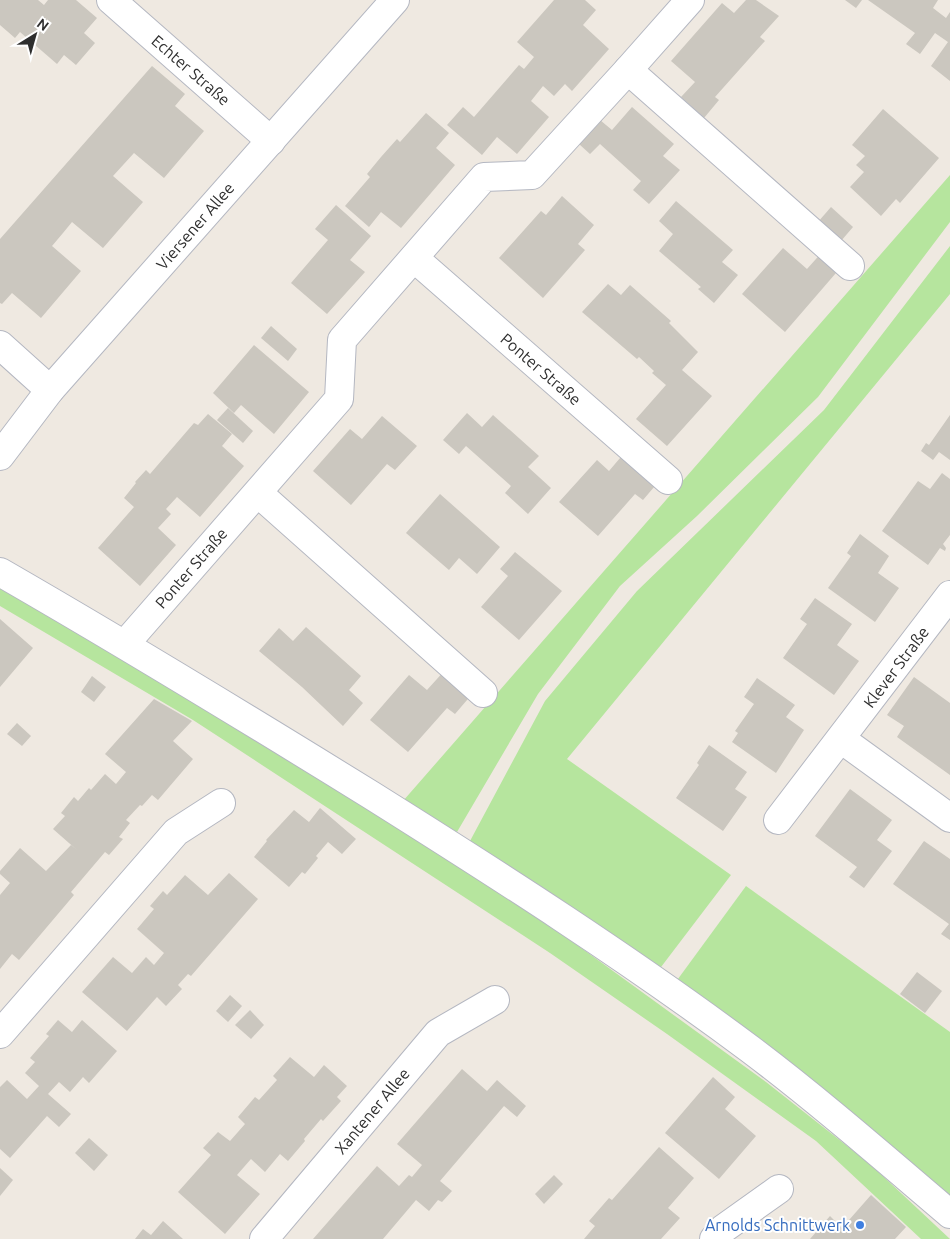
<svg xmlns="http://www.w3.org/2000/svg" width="950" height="1239" font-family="Ubuntu,sans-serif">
	<rect width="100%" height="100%" fill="#efe9e1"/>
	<g fill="#b6e59e">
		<path d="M950 175V222L818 397 697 516 620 586 538 694 457 832 403 801Z"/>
		<path d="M950 246V294L567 759 731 875 658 971 470 841 545 701 637 591 824 410Z"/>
		<path d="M0 585 471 868 766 1082 870 1164 950 1239H921L816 1141 667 1034 550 953 193 720 0 606Z"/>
		<path d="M746 886 950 1032V1203L675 983Z"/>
	</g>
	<g fill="#cbc7bf">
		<path d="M0 0H38L44 5 48 0H76L97 18 84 33 95 43 76 65 64 55 57 64 20 32 15 38 0 25Z"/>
		<path d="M554 0H585L596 10 583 25 609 49 572 91 565 84 554 96 543 86 531 101 549 117 517 154 497 137 482 155 447 125 463 107 474 117 519 65 524 69 534 57 517 42Z"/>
		<path d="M746 0H756L779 16 760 37 765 41 715 97 719 100 704 118 681 97 695 82 671 61 722 3 734 13Z"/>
		<path d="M845 0H862L856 8Z"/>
		<path d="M868 0H938L933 8 946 18 950 12V81L931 66 948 42 935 33 920 54 906 44 915 33Z"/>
		<path d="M152 66 185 94 175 106 204 131 164 178 134 153 113 176 143 202 103 248 72 222 63 233 52 246 81 271 41 318 12 293 2 304 0 303V239Z"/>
		<path d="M632 107 674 144 663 156 680 170 649 204 633 190 641 181 600 144 590 154 579 144 600 120 612 130Z"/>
		<path d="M883 109 939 158 900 203 896 199 881 216 850 187 864 172 856 165 865 156 852 145Z"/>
		<path d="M426 113 449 133 436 148 455 165 401 228 381 212 369 227 345 206 370 177 367 174 381 157 397 139 400 142Z"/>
		<path d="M562 196 594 225 578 244 585 250 543 298 499 258 541 211 546 215Z"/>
		<path d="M676 201 733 250 722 262 738 275 714 303 698 289 701 287 659 251 673 234 659 221Z"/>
		<path d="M336 205 371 236 350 260 365 272 327 314 291 283 328 240 315 229Z"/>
		<path d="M831 207 853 227 841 241 818 222Z"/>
		<path d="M783 248 807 269 824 250 842 266 785 332 742 294Z"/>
		<path d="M608 284 621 295 630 285 671 321 669 323 698 352 682 370 712 396 667 446 636 419 666 385 652 373 654 371 639 357 637 359 582 312Z"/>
		<path d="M271 326 297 349 288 361 261 338Z"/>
		<path d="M254 345 309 392 274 434 241 405 234 413 213 393Z"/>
		<path d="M228 408 253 431 243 443 217 420Z"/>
		<path d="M467 413 482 427 493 415 539 456 528 467 551 488 528 514 505 493 511 486 466 446 459 454 443 440Z"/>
		<path d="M208 414 232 434 222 446 244 466 200 517 177 497 166 509 171 514 158 528 176 545 140 586 98 548 134 507 124 498 136 483 135 482 146 470 150 474 194 423 198 425Z"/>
		<path d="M950 415V460L939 452 933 460 921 451 926 443 929 445Z"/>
		<path d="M382 416 417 446 395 470 387 464 351 505 313 471 350 429 362 439Z"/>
		<path d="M626 451 660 480 643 500 635 494 598 536 559 502 597 460 609 471Z"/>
		<path d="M942 473 950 479V535L943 544 946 548 945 551 940 548 928 565 882 531 918 481 930 489Z"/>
		<path d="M440 494 500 547 477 574 459 558 449 570 406 533Z"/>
		<path d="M860 534 889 556 878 573 899 588 875 622 828 588 851 556 847 553Z"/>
		<path d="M515 552 562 591 519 640 481 607 508 576 500 569Z"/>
		<path d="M815 598 852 624 837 645 859 661 834 695 783 658 807 624 800 619Z"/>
		<path d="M0 619 33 648 0 687Z"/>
		<path d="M306 627 361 676 349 690 363 703 343 726 302 687 259 651 279 628 293 641Z"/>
		<path d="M446 669 473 693 455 714 447 708 408 752 370 720 409 675 427 690Z"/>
		<path d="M92 676 106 687 94 702 81 692Z"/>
		<path d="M914 677 950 703V775L897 737 904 726 887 715Z"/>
		<path d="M757 678 795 705 786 717 804 730 776 773 732 742 738 733 735 731 754 704 744 697Z"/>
		<path d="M154 699 192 721 173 741 193 759 158 800 152 795 142 806 140 805 126 820 130 823 119 837 123 839 109 855 105 852 71 892 74 895 19 960 12 954 0 969V895L10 883 0 874V871L20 848 46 871 71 845 77 850 53 829 65 816 61 813 74 797 78 801 89 788 91 790 105 774 116 784 126 772 105 754Z"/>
		<path d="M17 723 31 736 22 746 7 734Z"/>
		<path d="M709 745 747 772 735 789 747 797 723 831 676 798 699 765 697 763Z"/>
		<path d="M850 789 892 820 877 840 892 851 864 888 849 877 857 867 815 836Z"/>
		<path d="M320 808 356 839 342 854 328 842 316 856 318 858 305 874 302 872 289 887 254 857 267 841 266 840 294 810 309 822Z"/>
		<path d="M924 841 950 859V940L941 934 949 924 893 884Z"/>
		<path d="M229 873 258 899 191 976 188 974 178 985 182 989 166 1006 157 997 127 1031 82 992 113 957 132 973 146 957 154 965 164 953 137 929 154 909 150 906 163 891 167 895 185 875 208 895Z"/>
		<path d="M917 972 942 991 925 1013 900 994Z"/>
		<path d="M230 995 242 1006 228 1022 216 1011Z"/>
		<path d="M250 1010 264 1025 251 1039 235 1025Z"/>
		<path d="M58 1020 72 1032 82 1020 117 1051 89 1083 83 1077 70 1092 59 1082 48 1094 71 1114 59 1127 47 1116 10 1158 0 1149V1087L7 1080 27 1099 39 1086 25 1073 35 1062 30 1058 49 1036 46 1034Z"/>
		<path d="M290 1057 314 1077 324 1065 347 1086 337 1097 341 1101 323 1121 321 1119 304 1139 305 1141 288 1161 280 1154 265 1172 251 1159 237 1175 260 1194 225 1234 178 1192 211 1155 203 1148 218 1132 230 1141 245 1124 238 1117 255 1097 259 1100 277 1080 273 1076Z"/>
		<path d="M462 1069 487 1091 497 1080 526 1106 517 1117 504 1106 440 1181 452 1191 442 1202 438 1200 429 1211 416 1200 383 1239H313L377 1166 399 1186 409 1175 412 1177 422 1165 397 1144Z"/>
		<path d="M713 1077 735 1097 725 1109 756 1136 719 1179 665 1133Z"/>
		<path d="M89 1138 108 1155 94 1171 75 1153Z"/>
		<path d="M659 1147 694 1178 668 1208 680 1218 661 1239H584L595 1226 589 1221 609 1198 612 1200Z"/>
		<path d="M0 1168 13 1180 0 1196Z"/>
		<path d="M554 1175 563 1184 544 1204 535 1194Z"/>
		<path d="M871 1195 906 1227 895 1239H810L830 1216 842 1228Z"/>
		<path d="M163 1221 183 1239H135L143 1229 151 1235Z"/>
	</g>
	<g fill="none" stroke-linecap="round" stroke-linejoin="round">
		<g stroke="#b4b7c1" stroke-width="30">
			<g id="minor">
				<path d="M111 0 271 141"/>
				<path d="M628 70 850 266"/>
				<path d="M414 258 668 480"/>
				<path d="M0 345 50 390"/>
				<path d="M0 456 50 390 395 0"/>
				<path d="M258 493 483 693"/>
				<path d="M0 572C125 644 248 719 371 795 500 876 628 958 750 1049 819 1101 884 1158 950 1214"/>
				<path d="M125 644 339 399 342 340 484 177 532 175 628 70 690 0"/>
				<path d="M841 739 950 818"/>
				<path d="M778 820 950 595"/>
				<path d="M0 1034 176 832 221 803"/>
				<path d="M264 1239 438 1033 495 1000"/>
				<path d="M714 1239 723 1229 779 1189"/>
			</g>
		</g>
		<use href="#minor" stroke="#fff" stroke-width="28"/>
	</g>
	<circle fill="#3f7fe0" stroke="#fff" stroke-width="2" cx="860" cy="1225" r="5"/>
	<g text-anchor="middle" stroke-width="4" stroke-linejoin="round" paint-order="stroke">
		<g font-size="16" fill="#2e2e2e" stroke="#fff">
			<text transform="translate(191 70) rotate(41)" y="6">Echter Straße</text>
			<text transform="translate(195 226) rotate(-49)" y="6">Viersener Allee</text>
			<text transform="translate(541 369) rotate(41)" y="6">Ponter Straße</text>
			<text transform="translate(191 568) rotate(-49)" y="6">Ponter Straße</text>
			<text transform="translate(896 667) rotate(-53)" y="6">Klever Straße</text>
			<text transform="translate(372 1111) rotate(-50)" y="6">Xantener Allee</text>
		</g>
		<g font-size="16" fill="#366cbe" stroke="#fff" text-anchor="end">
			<text x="850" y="1231">Arnolds Schnittwerk</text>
		</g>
	</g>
	<g transform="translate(35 35) rotate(37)" stroke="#ffffff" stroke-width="4" paint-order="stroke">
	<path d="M0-4L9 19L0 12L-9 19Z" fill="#2e2e2e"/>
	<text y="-8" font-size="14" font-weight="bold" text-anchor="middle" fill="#2e2e2e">N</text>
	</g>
</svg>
